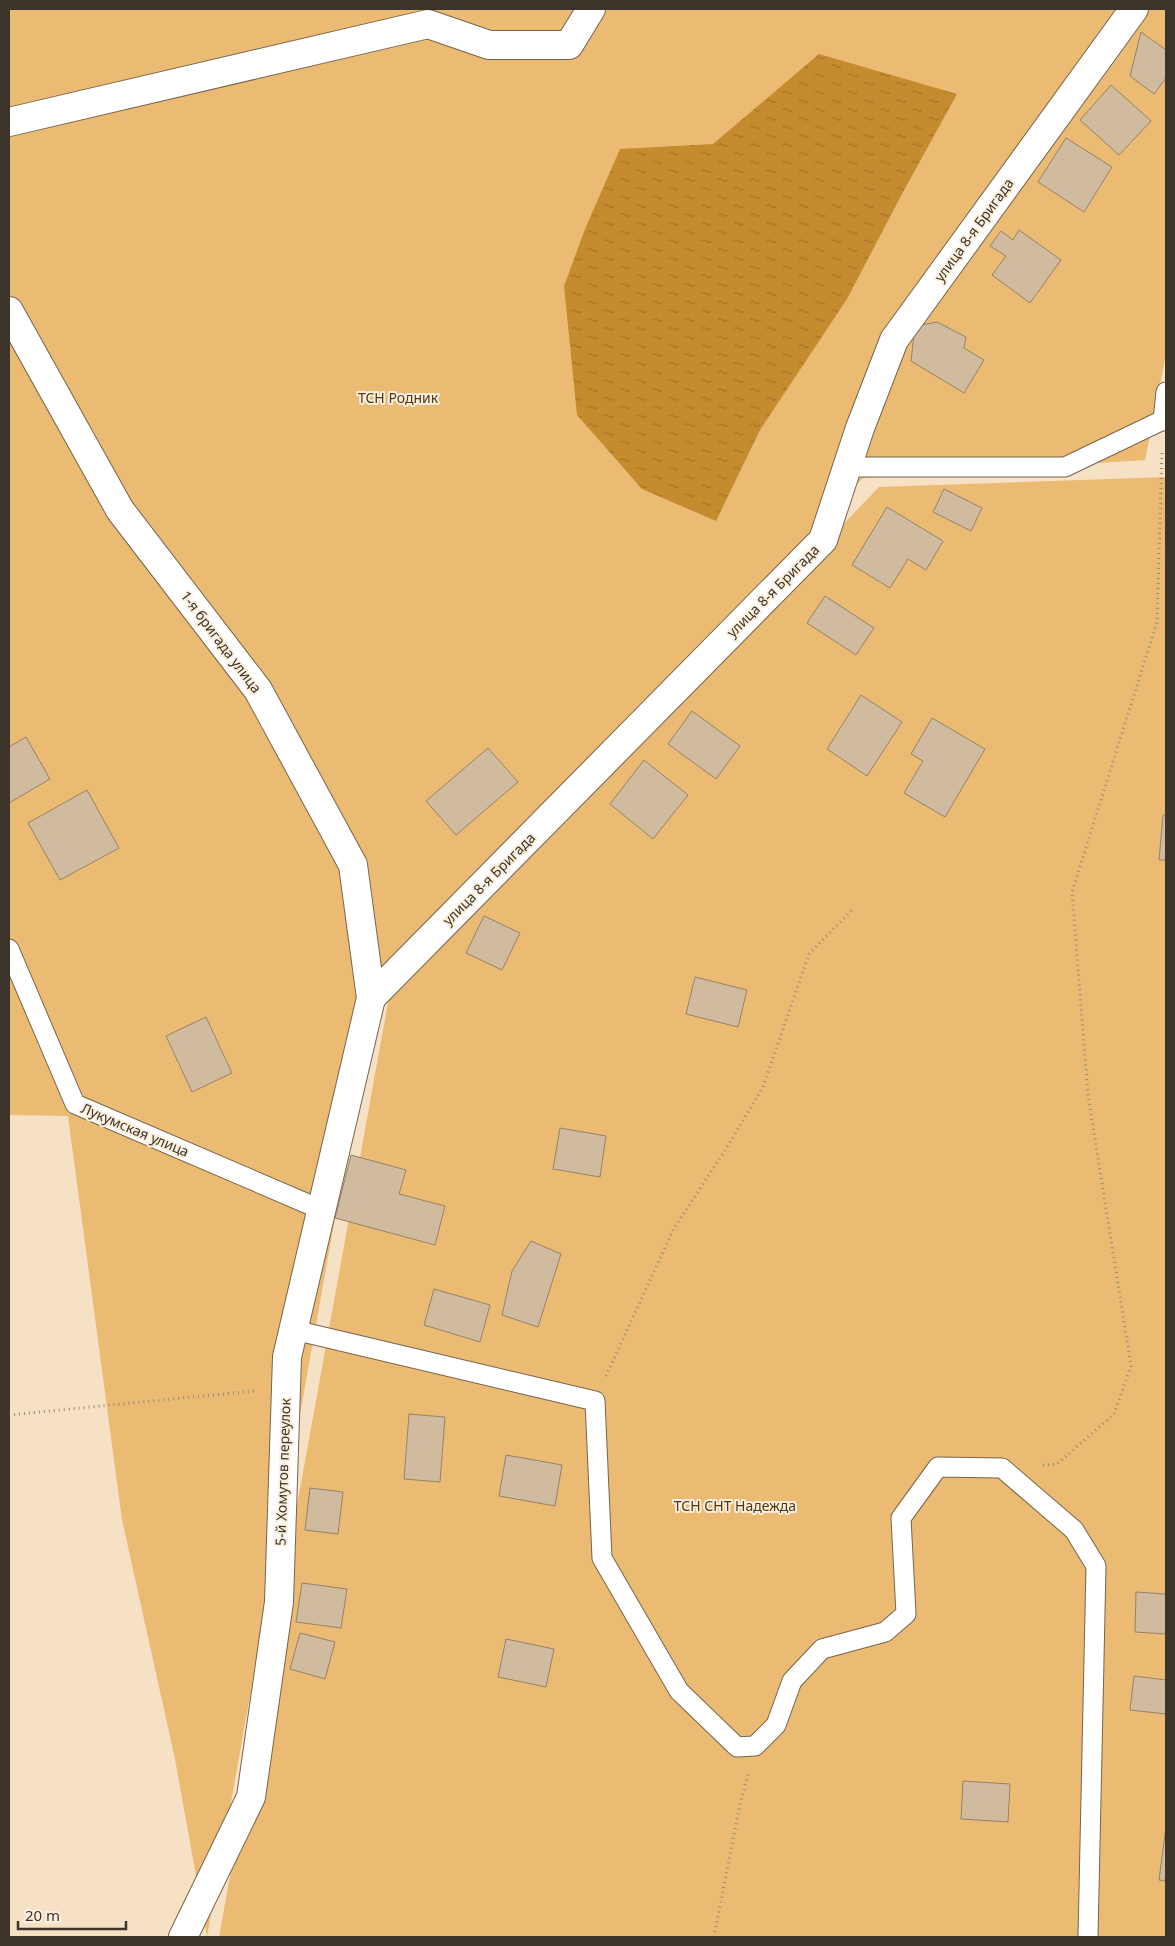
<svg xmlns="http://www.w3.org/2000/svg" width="1175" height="1946" font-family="'Noto Sans',sans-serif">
	<defs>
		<pattern id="water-ripples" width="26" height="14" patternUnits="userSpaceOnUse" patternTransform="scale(1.25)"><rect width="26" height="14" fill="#c48c2e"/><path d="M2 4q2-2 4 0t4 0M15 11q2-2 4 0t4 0" fill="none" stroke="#a07327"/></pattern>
	</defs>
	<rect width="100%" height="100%" fill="#f6e1c4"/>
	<g fill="#ebbb74">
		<path d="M9 9H1166V355L1145 460 863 478 388 965 335 1218 207 1937 175 1759 122 1520 68 1116 9 1115Z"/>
		<path d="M1166 477V1937H219L389 997 879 487Z"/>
	</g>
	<path fill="url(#water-ripples)" d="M819 54 957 94 902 194 847 299 760 430 716 521 642 489 577 415 564 286 585 229 620 149 713 144Z"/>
	<g fill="#d0bb9f" stroke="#958268">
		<path d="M1141 32 1166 50V78L1154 94 1130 76Z"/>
		<path d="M1111 85 1151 121 1119 155 1080 120Z"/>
		<path d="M1066 138 1112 167 1084 212 1038 182Z"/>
		<path d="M1019 230 1061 260 1030 303 992 275 1006 256 990 246 1001 231 1013 240Z"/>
		<path d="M937 322 966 337 964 348 984 360 964 393 911 361 915 326Z"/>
		<path d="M944 489 982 508 971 531 933 512Z"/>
		<path d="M887 507 943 541 926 570 908 559 890 588 852 565Z"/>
		<path d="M825 596 874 628 856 655 807 623Z"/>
		<path d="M861 695 902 722 867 776 827 749Z"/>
		<path d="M692 711 740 746 716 779 668 744Z"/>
		<path d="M932 718 985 749 945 817 904 793 923 761 911 754Z"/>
		<path d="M26 737 50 779 9 803V747Z"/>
		<path d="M488 748 518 782 456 835 426 801Z"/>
		<path d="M644 760 688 795 653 839 610 804Z"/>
		<path d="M87 790 119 848 60 880 28 823Z"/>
		<path d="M1163 815H1166V860H1159Z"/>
		<path d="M484 916 520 933 502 970 466 953Z"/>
		<path d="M695 977 747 990 738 1027 686 1014Z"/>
		<path d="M206 1017 232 1073 192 1092 166 1036Z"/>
		<path d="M560 1128 606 1136 600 1177 553 1169Z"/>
		<path d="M351 1155 406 1170 399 1194 445 1206 435 1245 335 1218Z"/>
		<path d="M531 1241 561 1254 538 1327 502 1315 512 1271Z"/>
		<path d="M434 1289 490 1305 480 1342 424 1325Z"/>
		<path d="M409 1414 445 1417 440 1482 404 1479Z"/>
		<path d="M506 1455 562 1465 555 1506 499 1496Z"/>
		<path d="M310 1488 343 1492 338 1534 305 1530Z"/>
		<path d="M302 1583 347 1589 341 1628 296 1622Z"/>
		<path d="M1136 1592 1166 1594V1634L1135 1632Z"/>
		<path d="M300 1633 335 1642 325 1679 290 1669Z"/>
		<path d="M506 1639 554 1649 546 1687 498 1677Z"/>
		<path d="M1134 1676 1166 1680V1714L1130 1710Z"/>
		<path d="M963 1781 1010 1784 1008 1822 961 1819Z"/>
		<path d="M1166 1827V1881L1159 1880Z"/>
	</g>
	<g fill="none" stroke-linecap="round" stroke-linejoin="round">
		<g stroke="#77654b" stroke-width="21">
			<g id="lane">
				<path d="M1163 420 1166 392"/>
				<path d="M847 467H1065L1163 420 1166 421"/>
				<path d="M9 949 75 1104 322 1210"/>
				<path d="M294 1330 595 1401 602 1558 679 1691 737 1747 755 1746 776 1725 792 1681 822 1649 885 1632 906 1614 901 1518 938 1467 1002 1468 1074 1530 1096 1566 1088 1937"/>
			</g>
		</g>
		<g stroke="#77654b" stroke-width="30">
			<g id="street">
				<path d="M9 122 428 24 489 45H569L591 9"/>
				<path d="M9 311 120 510 258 690 353 865 371 998 287 1357 279 1602 251 1797 183 1937"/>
				<path d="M371 998 823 540 860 428 894 340 1134 9"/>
			</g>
		</g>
		<g stroke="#998b77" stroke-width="3" stroke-dasharray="1 4" stroke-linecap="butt">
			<path d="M606 1376 673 1230 727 1147 763 1087 809 954 852 910"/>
			<path d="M9 1415 254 1391"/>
			<path d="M1043 1465 1057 1464 1114 1414 1131 1366 1088 1095 1072 892 1157 622 1162 450"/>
			<path d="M714 1937 740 1804 748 1774"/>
		</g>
		<use href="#lane" stroke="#fff" stroke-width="19"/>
		<use href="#street" stroke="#fff" stroke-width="28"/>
	</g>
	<g text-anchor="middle" stroke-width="4" stroke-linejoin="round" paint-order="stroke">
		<g font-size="14" fill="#3c3429" stroke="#fcefde">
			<text transform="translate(974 230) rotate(-54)" y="5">улица 8-я Бригада</text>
			<text transform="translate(773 591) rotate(-45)" y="5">улица 8-я Бригада</text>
			<text transform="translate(221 642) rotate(53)" y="5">1-я бригада улица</text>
			<text transform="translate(489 879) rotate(-45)" y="5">улица 8-я Бригада</text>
			<text transform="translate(135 1130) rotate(23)" y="5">Лукумская улица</text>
			<text transform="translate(283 1472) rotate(-88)" y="5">5-й Хомутов переулок</text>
		</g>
		<g font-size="14" fill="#4f3812" stroke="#fcefde">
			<text x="398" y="403">ТСН Родник</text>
			<text x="735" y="1511">ТСН СНТ Надежда</text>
		</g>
	</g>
	<rect width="1175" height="1946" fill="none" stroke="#3c3429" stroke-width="20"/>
	<path d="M18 1921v8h108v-8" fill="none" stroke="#3c3429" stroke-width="2.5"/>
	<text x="25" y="1921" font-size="15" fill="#3c3429" stroke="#fcefde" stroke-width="4" paint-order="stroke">20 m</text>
</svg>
